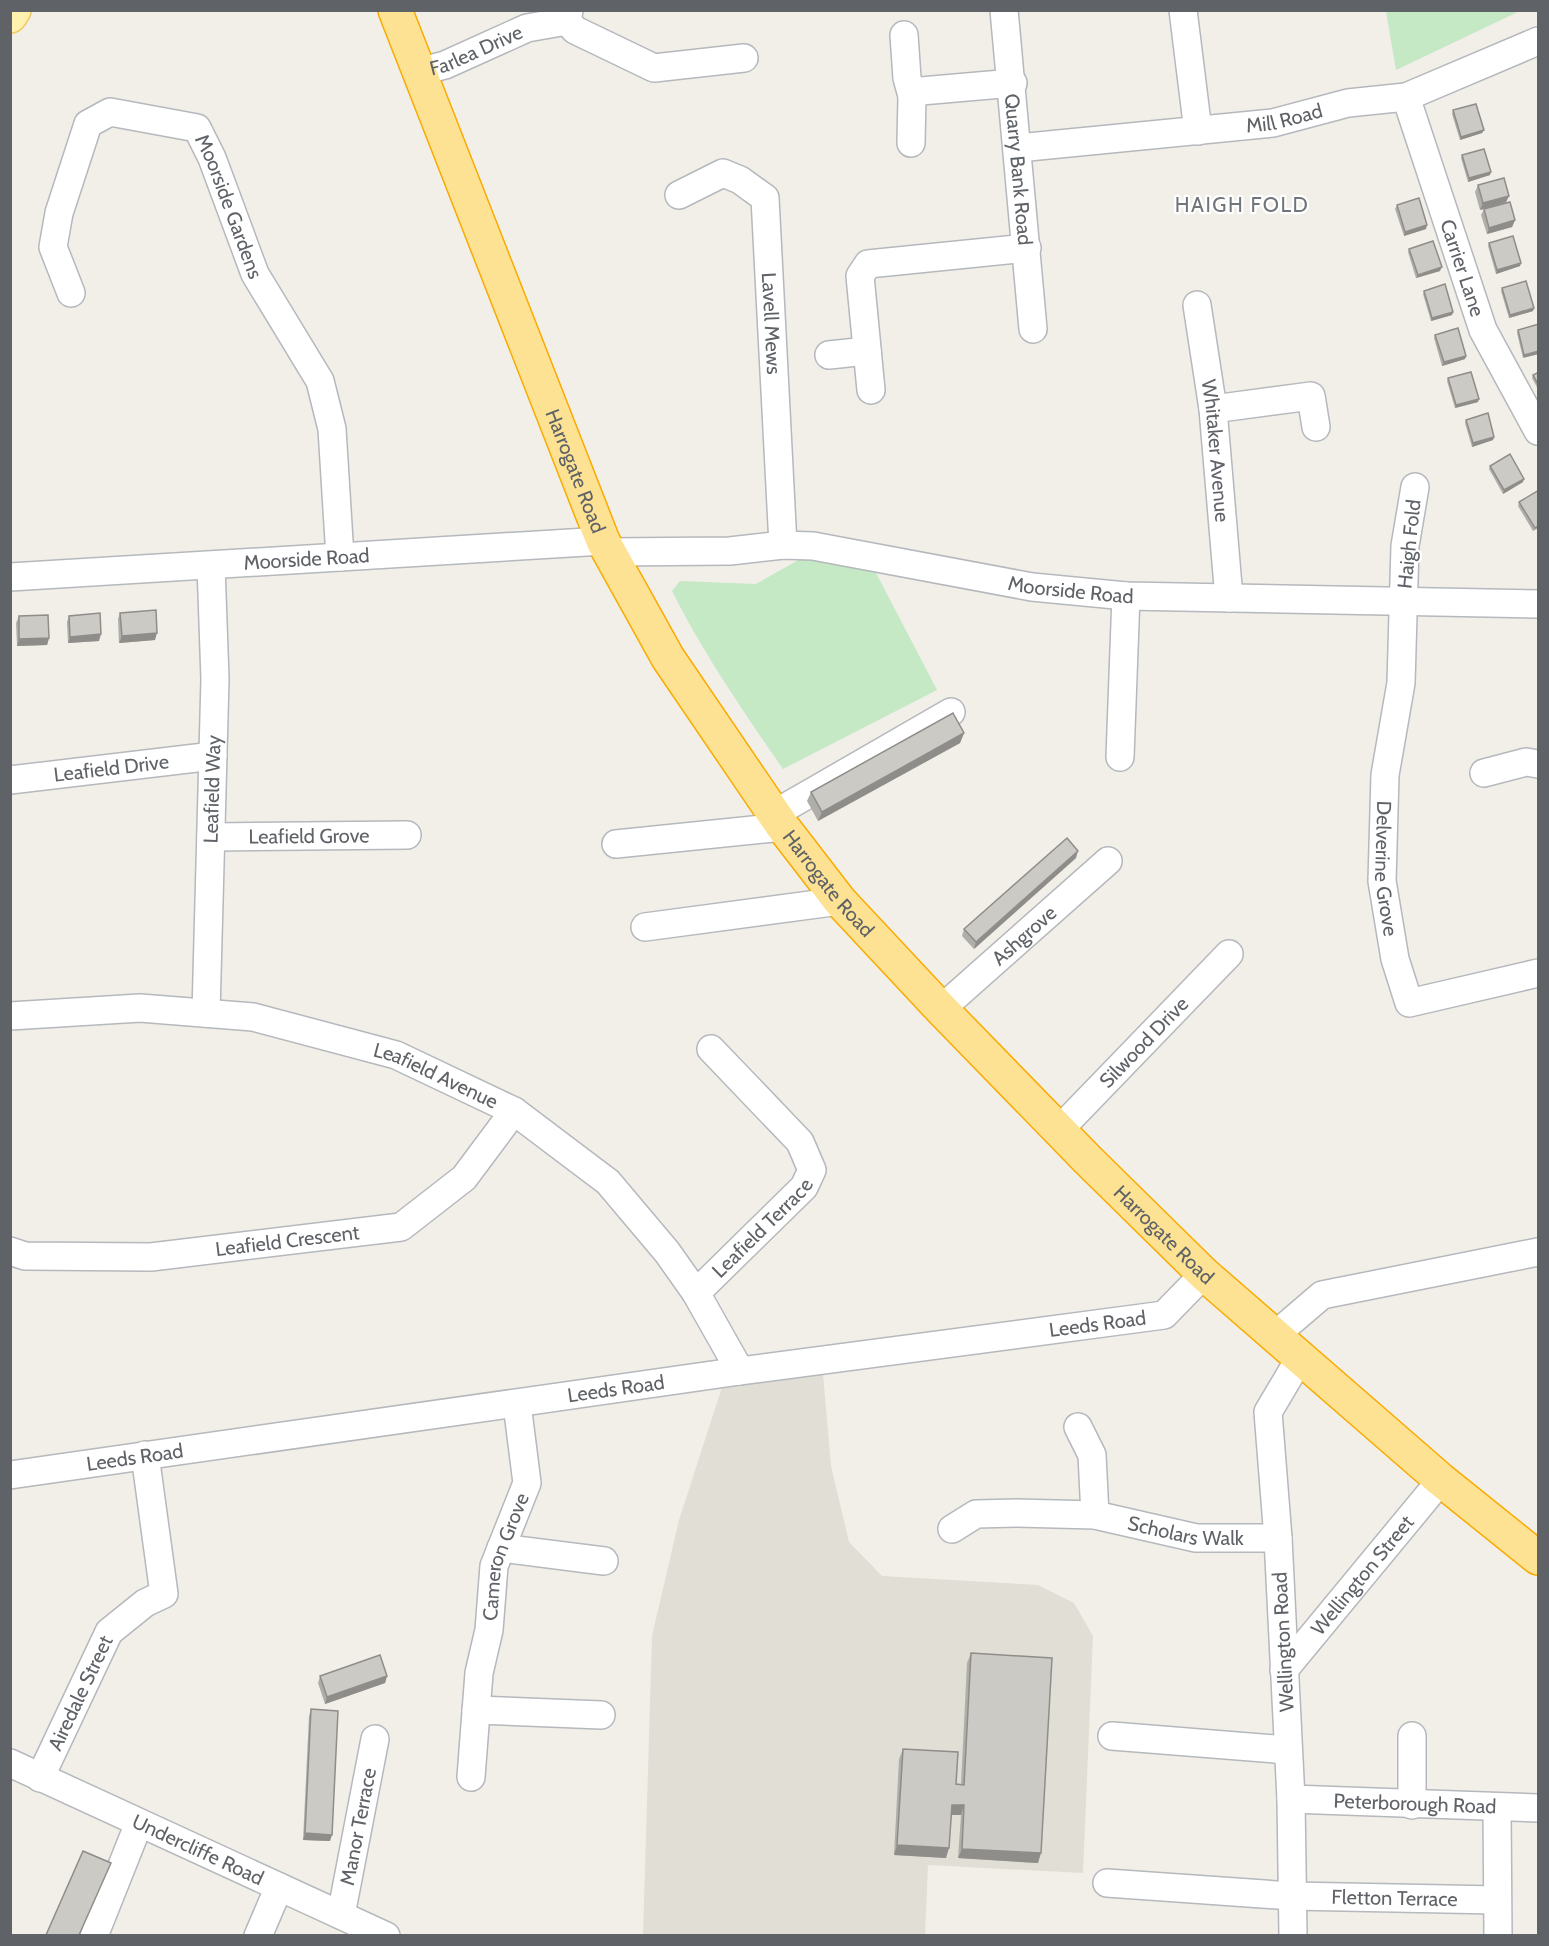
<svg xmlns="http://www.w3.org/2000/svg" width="1549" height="1946" font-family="Cabin,sans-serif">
	<rect width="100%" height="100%" fill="#f1efe8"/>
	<path fill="#e1ded6" d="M823 1374 831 1466 849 1542 882 1576 1038 1585 1074 1603 1093 1636 1083 1873 928 1865 925 1935 643 1936 652 1636 679 1520 723 1384Z"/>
	<g fill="#c5e8c5">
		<path d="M1386 11V10L1520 11 1396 70Z"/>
		<path d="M802 558 875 571 937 690 783 769C743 711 703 653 672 591L680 581 756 584Z"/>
	</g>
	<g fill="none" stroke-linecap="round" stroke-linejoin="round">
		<g stroke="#b5b8bc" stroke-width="30">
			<g id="minor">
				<path d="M569 10 567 21 575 30 654 68 744 58"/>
				<path id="s1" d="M1004 10 1033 329"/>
				<path d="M1183 10 1198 131"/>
				<path d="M904 35 907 78 912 96"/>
				<path id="s2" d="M418 72 445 65 527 28 567 21"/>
				<path id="s3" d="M1406 97 1483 330 1538 431"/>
				<path d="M911 143 912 96 921 91 1013 83"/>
				<path id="s4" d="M1018 148 1273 123 1348 103 1406 97 1538 41"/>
				<path id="s5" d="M679 195 723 173 740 180 765 198 783 545"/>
				<path id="s6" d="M71 293 53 247 59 213 88 124 110 112 197 128 212 158 255 274 320 381 332 429 340 557"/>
				<path id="s7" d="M1197 305 1213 409 1229 598"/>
				<path d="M829 355 867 351"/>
				<path d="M871 390 860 276 868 264 1027 248"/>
				<path d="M1213 409 1311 396 1316 427"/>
				<path id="s8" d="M1415 487 1405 546 1401 683 1385 775 1382 881 1395 959 1409 1003 1538 973"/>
				<path id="s9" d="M609 552 730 551 783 545 813 546 1032 587 1126 596 1538 604"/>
				<path id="s10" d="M10 577 603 541"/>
				<path d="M1120 757 1126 596"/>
				<path d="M1484 773 1526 762 1538 764"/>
				<path id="s11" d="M10 780 213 756"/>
				<path d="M774 814 951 712"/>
				<path id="s12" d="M211 837 407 835"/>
				<path d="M616 844 783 827"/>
				<path d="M645 927 840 901"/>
				<path id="s13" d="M941 1009 1108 861"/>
				<path id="s14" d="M206 1013 215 679 211 566"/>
				<path id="s15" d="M10 1016 140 1008 253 1017 396 1055 514 1111 608 1182 667 1252 696 1293 740 1371"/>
				<path id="s16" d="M1059 1130 1229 954"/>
				<path id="s17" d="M10 1251 25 1256 151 1257 401 1227 464 1178 514 1111"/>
				<path id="s18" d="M696 1293 804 1187 812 1170 800 1142 711 1049"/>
				<path d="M1274 1336 1322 1295 1538 1252"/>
				<path d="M1078 1427 1092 1455 1095 1515"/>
				<path id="s19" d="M10 1475 740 1371 1164 1315 1204 1274"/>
				<path id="s20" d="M952 1529 976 1514 1017 1513 1095 1515 1196 1538H1278"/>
				<path d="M501 1548 604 1561"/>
				<path id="s21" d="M1284 1670 1441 1480"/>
				<path d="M476 1710 601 1715"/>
				<path d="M1112 1736 1287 1750"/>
				<path id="s22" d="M10 1763 386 1936"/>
				<path id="s23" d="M471 1777 479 1673 489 1630 494 1566 527 1483 517 1404"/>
				<path id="s24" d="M40 1778 109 1632 145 1603 164 1594 145 1455"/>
				<path id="s25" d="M1291 1799 1538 1808"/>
				<path d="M1412 1805V1736"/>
				<path d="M1497 1809 1498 1936"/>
				<path id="s26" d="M1107 1883 1292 1896 1497 1900"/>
				<path id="s27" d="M341 1915 375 1739"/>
				<path d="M94 1936 139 1823"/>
				<path d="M258 1936 279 1887"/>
				<path d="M1293 1936 1291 1799 1278 1538 1268 1412 1300 1358"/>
			</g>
		</g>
		<g stroke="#f2c960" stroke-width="36">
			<path id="major" d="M10 16 14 10"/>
		</g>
		<g stroke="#f9ab00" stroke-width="36">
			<g id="highway">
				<path id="s28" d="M395 10 603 541 668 658 783 827 840 901 941 1009 1088 1160 1204 1274 1441 1480 1538 1558"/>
			</g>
		</g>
		<use href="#minor" stroke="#fff" stroke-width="27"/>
		<use href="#major" stroke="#fff2af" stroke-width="33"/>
		<use href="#highway" stroke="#fde293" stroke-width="33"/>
	</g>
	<g fill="#afaea9">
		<path d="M1453 110 1484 130 1482 133 1460 140 1452 114Z"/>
		<path d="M1462 155 1490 175 1468 182 1461 158Z"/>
		<path d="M1478 185 1509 196 1506 202 1515 220 1512 227 1487 234 1481 215 1484 209 1480 210 1475 192Z"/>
		<path d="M1397 205 1426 229 1404 236 1395 209Z"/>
		<path d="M1489 243 1521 263 1520 266 1496 274 1488 246Z"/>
		<path d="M1409 249 1440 271 1416 278 1408 252Z"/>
		<path d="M1502 288 1534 308 1533 311 1509 318 1501 291Z"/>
		<path d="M1424 291 1453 312 1452 315 1431 321 1423 294Z"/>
		<path d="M1539 324 1523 358 1517 333 1518 330Z"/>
		<path d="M1435 335 1466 356 1465 359 1442 366 1434 338Z"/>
		<path d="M1539 372V391L1532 378 1533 375Z"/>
		<path d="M1448 378 1478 402 1455 408 1447 381Z"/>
		<path d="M1466 420 1494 437 1493 440 1472 447 1465 423Z"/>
		<path d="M1490 466 1523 482 1503 494 1489 469Z"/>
		<path d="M1519 502 1539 528 1533 531 1518 506Z"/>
		<path d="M1539 544V566H1537V547Z"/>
		<path d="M120 613 155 640 119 643 118 619Z"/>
		<path d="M19 616 49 638 47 645 17 646 16 623Z"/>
		<path d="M69 616 99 641 68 643 67 622Z"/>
		<path d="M964 733 960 743 818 821 807 801 811 792Z"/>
		<path d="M1076 858 974 949 962 936 964 929Z"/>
		<path d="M971 1653 1038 1863 958 1858 961 1815H951L946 1858 894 1855 899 1759 903 1749 956 1784H961L967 1663Z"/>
		<path d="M320 1676H387L385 1683 325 1704 318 1683Z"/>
		<path d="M311 1709 330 1841 303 1840 309 1716Z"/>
	</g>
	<g fill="#8f8d8a">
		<path d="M1484 130 1482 133 1460 140 1461 137Z"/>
		<path d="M1491 172 1490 175 1468 182 1469 178Z"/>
		<path d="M1509 196 1506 202 1480 210 1483 203Z"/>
		<path d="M1515 220 1512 227 1487 234 1489 228Z"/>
		<path d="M1427 225 1426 229 1404 236 1405 232Z"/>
		<path d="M1521 263 1520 266 1496 274 1497 270Z"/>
		<path d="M1442 267 1440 271 1416 278 1418 275Z"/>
		<path d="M1534 308 1533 311 1509 318 1510 315Z"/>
		<path d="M1453 312 1452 315 1431 321 1432 318Z"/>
		<path d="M1539 351V354L1523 358 1524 355Z"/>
		<path d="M1466 356 1465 359 1442 366 1444 362Z"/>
		<path d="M1479 399 1478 402 1455 408 1456 405Z"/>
		<path d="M1494 437 1493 440 1472 447 1473 443Z"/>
		<path d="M1524 479 1523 482 1503 494 1504 490Z"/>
		<path d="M157 633 155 640 119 643 122 636Z"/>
		<path d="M101 634 99 641 68 643 70 637Z"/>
		<path d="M49 638 47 645 17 646 19 639Z"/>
		<path d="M964 733 960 743 818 821 822 812Z"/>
		<path d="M1078 851 1076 858 974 949 976 942Z"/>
		<path d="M387 1676 385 1683 325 1704 327 1697Z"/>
		<path d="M952 1805H964L961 1815H948Z"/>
		<path d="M305 1833 332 1835 330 1841 303 1840Z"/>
		<path d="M897 1845 949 1848 946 1858 894 1855Z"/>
		<path d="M962 1849 1041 1853 1038 1863 958 1858Z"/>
	</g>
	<g fill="#cccac5" stroke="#8f8d8a" stroke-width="1.5">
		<path d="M1476 104 1484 130 1461 137 1453 110Z"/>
		<path d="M1484 149 1491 172 1469 178 1462 155Z"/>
		<path d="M1504 178 1509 196 1483 203 1478 185Z"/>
		<path d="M1419 198 1427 225 1405 232 1397 205Z"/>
		<path d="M1510 202 1515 220 1489 228 1484 209Z"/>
		<path d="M1513 236 1521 263 1497 270 1489 243Z"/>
		<path d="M1433 241 1442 267 1418 275 1409 249Z"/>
		<path d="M1526 281 1534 308 1510 315 1502 288Z"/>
		<path d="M1445 284 1453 312 1432 318 1424 291Z"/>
		<path d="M1539 324V351L1524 355 1518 330Z"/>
		<path d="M1458 328 1466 356 1444 362 1435 335Z"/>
		<path d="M1471 372 1479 399 1456 405 1448 378Z"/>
		<path d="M1539 372V386L1533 375Z"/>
		<path d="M1488 413 1494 437 1473 443 1466 420Z"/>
		<path d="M1510 454 1524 479 1504 490 1490 466Z"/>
		<path d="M1539 490V525L1535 528 1519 502Z"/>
		<path d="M156 610 157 633 122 636 120 613Z"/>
		<path d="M100 613 101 634 70 637 69 616Z"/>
		<path d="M48 615 49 638 19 639V616Z"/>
		<path d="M953 713 964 733 822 812 811 792Z"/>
		<path d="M1067 838 1078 851 976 942 964 929Z"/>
		<path d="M971 1653 1052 1658 1041 1853 962 1849 964 1805H952L949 1848 897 1845 903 1749 958 1752 956 1784 964 1785Z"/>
		<path d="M380 1655 387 1676 327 1697 320 1676Z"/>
		<path d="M311 1709 338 1711 332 1835 305 1833Z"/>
		<path d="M83 1851 111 1863 79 1935H46Z"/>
	</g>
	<g text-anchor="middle" stroke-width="4.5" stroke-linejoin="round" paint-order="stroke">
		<g font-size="20" fill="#5f6368" stroke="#fff">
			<text dy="7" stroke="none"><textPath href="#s2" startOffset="62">Farlea Drive</textPath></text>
			<text dy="7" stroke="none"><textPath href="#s4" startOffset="268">Mill Road</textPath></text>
			<text dy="7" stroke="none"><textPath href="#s1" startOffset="160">Quarry Bank Road</textPath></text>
			<text dy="7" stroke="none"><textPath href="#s6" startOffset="376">Moorside Gardens</textPath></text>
			<text dy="7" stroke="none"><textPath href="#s3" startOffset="180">Carrier Lane</textPath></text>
			<text dy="7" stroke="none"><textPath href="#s5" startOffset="224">Lavell Mews</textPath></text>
			<text dy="7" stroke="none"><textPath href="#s7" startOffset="147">Whitaker Avenue</textPath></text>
			<text dy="7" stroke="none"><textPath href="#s28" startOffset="495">Harrogate Road</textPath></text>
			<text transform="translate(1409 544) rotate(-84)" y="7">Haigh Fold</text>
			<text dy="7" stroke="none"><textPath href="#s10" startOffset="297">Moorside Road</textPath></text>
			<text dy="7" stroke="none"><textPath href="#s9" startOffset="466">Moorside Road</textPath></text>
			<text dy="7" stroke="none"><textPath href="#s11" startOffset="102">Leafield Drive</textPath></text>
			<text dy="7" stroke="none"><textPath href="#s14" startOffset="224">Leafield Way</textPath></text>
			<text dy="7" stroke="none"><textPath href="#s12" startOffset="98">Leafield Grove</textPath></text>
			<text dy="7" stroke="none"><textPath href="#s8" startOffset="384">Delverine Grove</textPath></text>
			<text dy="7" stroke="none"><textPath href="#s28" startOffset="981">Harrogate Road</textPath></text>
			<text dy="7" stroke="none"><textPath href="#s13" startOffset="111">Ashgrove</textPath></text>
			<text dy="7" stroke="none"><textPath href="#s16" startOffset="122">Silwood Drive</textPath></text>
			<text dy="7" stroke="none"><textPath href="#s15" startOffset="436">Leafield Avenue</textPath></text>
			<text dy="7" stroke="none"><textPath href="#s18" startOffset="93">Leafield Terrace</textPath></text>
			<text dy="7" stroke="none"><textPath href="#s28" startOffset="1467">Harrogate Road</textPath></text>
			<text dy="7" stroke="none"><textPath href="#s17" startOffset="279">Leafield Crescent</textPath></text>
			<text dy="7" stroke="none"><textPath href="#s19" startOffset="1098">Leeds Road</textPath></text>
			<text dy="7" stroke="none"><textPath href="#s19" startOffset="612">Leeds Road</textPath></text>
			<text dy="7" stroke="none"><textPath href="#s19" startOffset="126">Leeds Road</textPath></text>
			<text dy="7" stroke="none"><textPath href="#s20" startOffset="240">Scholars Walk</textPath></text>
			<text dy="7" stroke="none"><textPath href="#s23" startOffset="224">Cameron Grove</textPath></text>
			<text dy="7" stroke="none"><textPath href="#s21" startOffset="123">Wellington Street</textPath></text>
			<text transform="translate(1283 1642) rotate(-93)" y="7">Wellington Road</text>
			<text dy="7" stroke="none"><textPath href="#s24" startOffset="94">Airedale Street</textPath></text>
			<text dy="7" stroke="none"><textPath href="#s25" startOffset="124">Peterborough Road</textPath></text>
			<text dy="7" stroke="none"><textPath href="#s27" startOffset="90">Manor Terrace</textPath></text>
			<text dy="7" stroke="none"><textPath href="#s22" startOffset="207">Undercliffe Road</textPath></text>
			<text dy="7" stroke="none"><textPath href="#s26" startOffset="288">Fletton Terrace</textPath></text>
		</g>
		<g font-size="21" letter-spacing="1.5" fill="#70757a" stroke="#fff">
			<text x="1242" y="212">HAIGH FOLD</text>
		</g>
	</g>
	<rect width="1549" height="1946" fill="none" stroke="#5f6368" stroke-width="24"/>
</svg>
